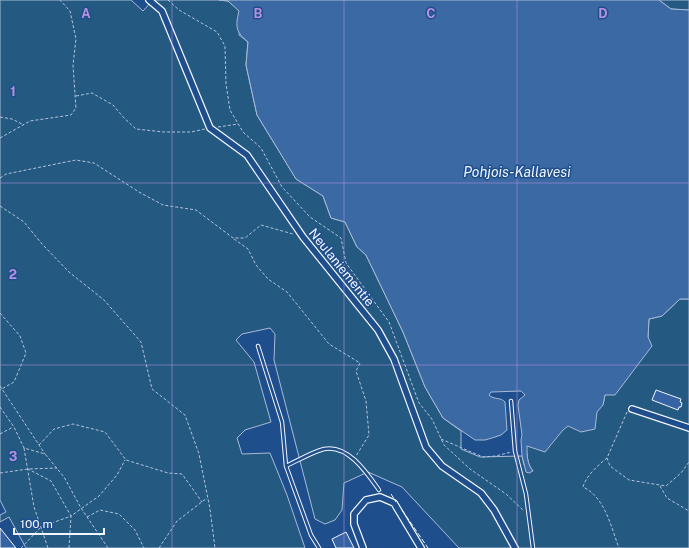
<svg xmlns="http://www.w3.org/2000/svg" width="689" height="548" font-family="'Public Sans',sans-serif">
	<rect width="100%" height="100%" fill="#1f4e8c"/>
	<g fill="#245a82" stroke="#a8bbd7">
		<path d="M0 0H131L143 11 153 0H219L228 1 240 11 239 35 248 42 246 65 257 115 296 179 323 196 331 218 345 222 357 247 366 255 403 332 425 387 443 418 461 431V449L480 457 522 456 524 465 533 471C527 464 527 455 526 446L603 405 605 395 648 337 649 319 662 316 680 299H689V548H459L402 487 368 472 344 483 342 510 335 520 325 524 315 519 274 360 275 334 270 328 242 334 236 340 254 362 271 422 245 430 237 438 242 454 270 453 287 495 305 548H26L9 517 0 522V515L6 512 0 500Z"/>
		<path d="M659 0H689V10L671 9Z"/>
	</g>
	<path fill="#3b69a3" stroke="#a8bbd7" d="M219 0H659L671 9 689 10V299H680L662 316 649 319 648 337 652 346 615 395H605L603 405 597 412 595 429 581 432 568 426 563 430 545 452 527 446C527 455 527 464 533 471L529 473 526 472 522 456 521 440 522 435 518 405 519 400 525 395 521 391 491 392 489 395C494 400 501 397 505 402L507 430 501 435 492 438 485 440H475L443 418 425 387 403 332 366 255 357 247 345 222 331 218 323 196 296 179 257 115 246 65 248 42C236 32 235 27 239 11L228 1Z"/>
	<g fill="#3563a3" stroke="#f2f6ff">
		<path d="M656 390 681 399 680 402 682 403 681 407H679L678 410 652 400Z"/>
		<path d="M0 528 16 548H0Z"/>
		<path d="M346 532 354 548H336L332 539Z"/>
	</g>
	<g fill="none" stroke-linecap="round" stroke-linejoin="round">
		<g stroke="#f2f6ff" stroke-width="4.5">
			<g id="service">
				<path d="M258 346 282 422 286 466 311 535 319 548"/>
				<path d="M511 401 515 451 526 494 533 548"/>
				<path d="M286 466C297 461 312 452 324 449 348 444 367 473 379 490"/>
			</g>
		</g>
		<g stroke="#f2f6ff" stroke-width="8">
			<g id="minor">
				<path d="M149 0 162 11 210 128 247 155 303 237 378 330 394 359 426 447 442 466 481 493 494 510 515 548"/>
				<path d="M632 409 689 428"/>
				<path d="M363 548 354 524V514L366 500 380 497 394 503 421 548"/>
			</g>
		</g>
		<g stroke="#b3c4dc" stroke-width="1" stroke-dasharray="3 2" stroke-linecap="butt">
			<path d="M168 0 179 10 217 32 225 46 226 84 230 110 243 132 261 148 282 187 310 217 341 238 346 263 389 322 419 403 432 419 444 445 470 469 506 494 524 511"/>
			<path d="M76 96 92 93 113 105 124 118 136 129 164 132H191L205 129"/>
			<path d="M0 117 12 119 24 125"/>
			<path d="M218 127 238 124"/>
			<path d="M0 138 30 121 71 115 76 108 73 65 76 39 70 11 60 0"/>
			<path d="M0 178 6 174 76 160 94 163 139 192 163 205 196 210 233 238H245L261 225 293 234"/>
			<path d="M0 206 24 222 42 244 69 272 104 300 141 342 152 389 185 415 199 454 210 509 215 548"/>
			<path d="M234 239 248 249 256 265 268 279 287 292 329 344 360 363 356 371 366 401 369 435 356 456"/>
			<path d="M0 313 20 336 26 353 14 382 0 390"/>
			<path d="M0 386 45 454"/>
			<path d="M0 407 14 427 24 448 45 454 64 477 81 508 108 548"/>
			<path d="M627 412 607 458 610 466 629 480 666 486 681 473 689 462"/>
			<path d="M0 434 13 427"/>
			<path d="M441 439 483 457 496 456 511 452"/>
			<path d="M39 445 54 429 73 424 105 432 126 460 168 473 182 474 202 502"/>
			<path d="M24 448 34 507 48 548"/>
			<path d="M607 458C598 465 586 476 583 487 605 497 611 527 619 548"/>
			<path d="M0 473 28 469 57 468"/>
			<path d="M660 486 667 498 689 511"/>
			<path d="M87 517 100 510 119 514 135 530 144 548"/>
			<path d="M21 548 41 527 71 516 51 481 28 469"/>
			<path d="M69 548 71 516 99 496 117 475 125 460"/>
			<path d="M159 548 177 521 207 498"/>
		</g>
		<use href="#service" stroke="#1f4e8c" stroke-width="2.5"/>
		<use href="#minor" stroke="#1f4e8c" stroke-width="5.5"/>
		<g stroke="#f2f6ff" stroke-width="1" stroke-dasharray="5 2" stroke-linecap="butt">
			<path d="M391 494 396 502"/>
			<path d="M402 510 428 548"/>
		</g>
	</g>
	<path fill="none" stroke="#b691df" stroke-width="1" stroke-opacity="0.55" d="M172 0V548M344 0V548M517 0V548M0 183H689M0 365H689"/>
	<g text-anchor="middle" stroke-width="3" stroke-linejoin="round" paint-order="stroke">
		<g font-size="13" fill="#f2f6ff" stroke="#1f4e8c">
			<text transform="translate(342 267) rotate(51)" y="5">Neulaniementie</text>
		</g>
		<g font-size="14" font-style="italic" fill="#f2f6ff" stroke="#1f4e8c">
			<text x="517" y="177">Pohjois-Kallavesi</text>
		</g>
	</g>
	<g font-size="13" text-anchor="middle" font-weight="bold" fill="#b691df" stroke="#1f4e8c" stroke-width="3" stroke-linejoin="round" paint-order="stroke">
		<text x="86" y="18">A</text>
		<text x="258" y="18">B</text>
		<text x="431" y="18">C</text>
		<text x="603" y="18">D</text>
		<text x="13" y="96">1</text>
		<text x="13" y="279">2</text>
		<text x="13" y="461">3</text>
	</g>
	<path d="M14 528v6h90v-6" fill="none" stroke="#f2f6ff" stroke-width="2"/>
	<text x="20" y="528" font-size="12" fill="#f2f6ff" stroke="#1f4e8c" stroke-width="3" paint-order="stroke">100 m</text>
</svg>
